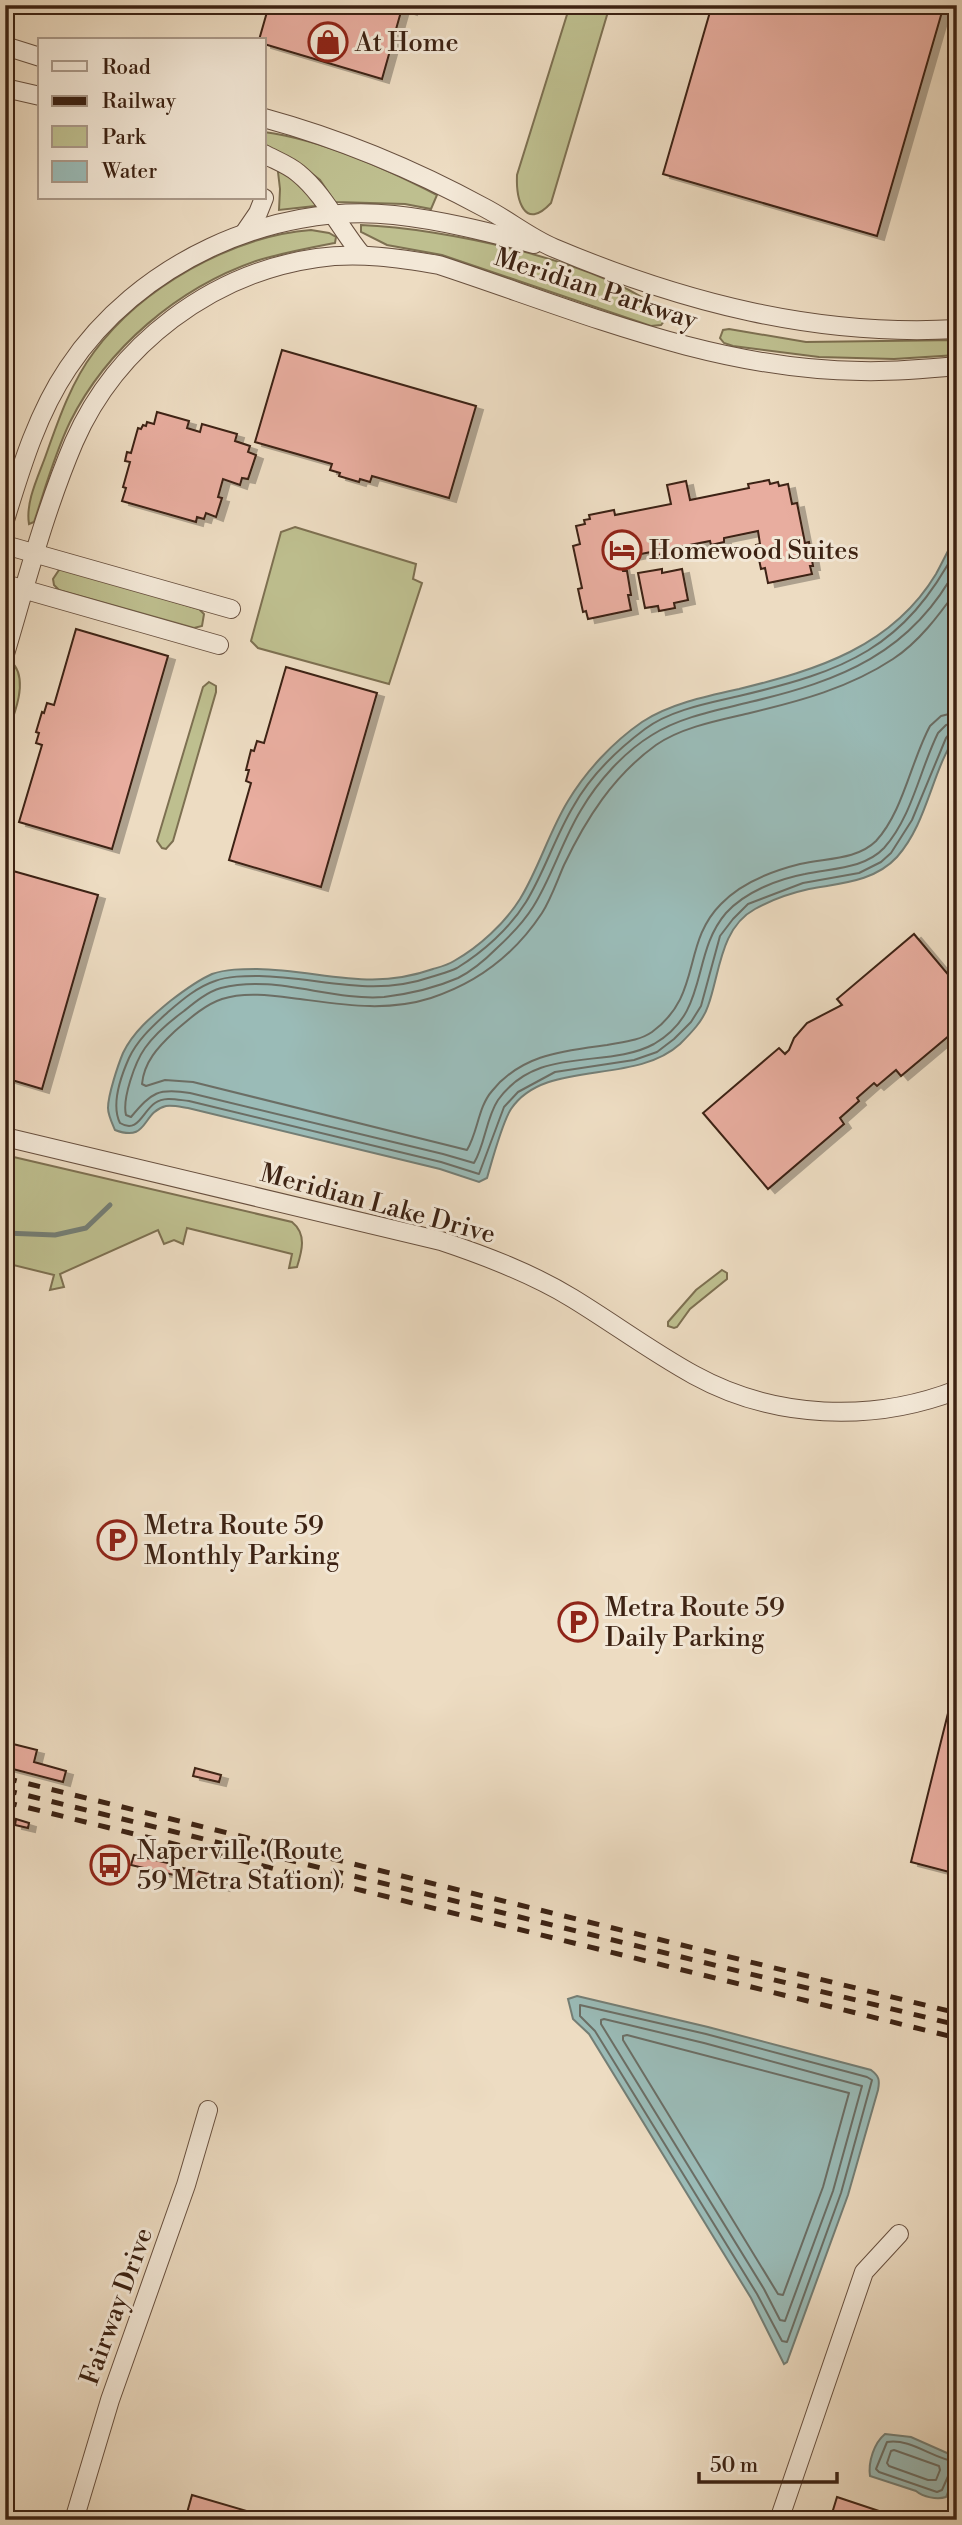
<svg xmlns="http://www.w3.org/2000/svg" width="962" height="2525" font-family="'Libre Bodoni',serif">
	<defs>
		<filter id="shadow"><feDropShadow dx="7" dy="4" stdDeviation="0" flood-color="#0004"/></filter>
	</defs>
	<rect width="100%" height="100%" fill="#eddcc2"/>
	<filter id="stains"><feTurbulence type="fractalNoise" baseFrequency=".00286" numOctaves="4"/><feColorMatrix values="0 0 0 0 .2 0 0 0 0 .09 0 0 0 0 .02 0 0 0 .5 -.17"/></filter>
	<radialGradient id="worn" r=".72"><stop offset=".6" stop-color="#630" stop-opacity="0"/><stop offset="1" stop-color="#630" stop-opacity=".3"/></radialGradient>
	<g fill="#bebf8f" stroke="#7d7051" stroke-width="2">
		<path d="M570 5H610L551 203C524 232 516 199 517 175Z"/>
		<path d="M264 132C323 140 384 168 437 195L431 209 405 204 335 202 320 180 300 164 264 145Z"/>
		<path d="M281 171 297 182 316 202 315 206 279 210 280 189 278 172Z"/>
		<path d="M361 225C443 228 601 261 665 313V320L661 325 651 326 442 255 387 245 361 232Z"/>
		<path d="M311 230 329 233 336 237 335 243C309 248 282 253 256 261 178 288 107 348 70 422 56 451 47 482 37 513L34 522 29 524C25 501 40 473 47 452 59 418 72 381 94 352 141 288 232 236 311 230Z"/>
		<path d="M729 329 806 342 957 340V355L894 359 819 357 733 346 724 343 720 338 723 330Z"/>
		<path d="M295 527 416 564 413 579 422 583 389 684 258 648 251 641 281 532Z"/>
		<path d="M65 569 199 609 204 614 202 626 194 628 59 590 54 585 53 579 59 570Z"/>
		<path d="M15 666C28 685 12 720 5 740V702Z"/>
		<path d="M209 682 216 686V692L173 841 166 849 162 848 157 841 203 687Z"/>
		<path d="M5 1155 292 1222C307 1234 302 1251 297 1267L289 1268 292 1254 187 1228 183 1244 174 1240 164 1244 158 1230 60 1274 64 1287 50 1290 54 1275 5 1263Z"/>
		<path d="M722 1270 727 1273V1279L690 1309 677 1327 674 1328 668 1326V1322L696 1290Z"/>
	</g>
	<g fill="#9abbb7" stroke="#747e75" stroke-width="2">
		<path d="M957 533V734C931 772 928 822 897 857 874 882 840 883 809 889 791 893 771 900 755 909 720 928 720 973 708 1006 703 1021 691 1033 680 1044 634 1086 545 1058 511 1109 502 1123 492 1161 487 1178L479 1182 440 1169 188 1108C181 1107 173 1105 166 1106 141 1112 149 1143 115 1130 112 1123 108 1115 108 1108 108 1095 118 1065 123 1053 133 1032 151 1017 169 1002 182 992 196 981 212 974 226 969 242 969 257 969 321 970 368 992 433 969 440 967 448 965 454 961 479 947 505 923 520 899 539 868 549 832 568 801 586 771 613 742 642 722 669 704 707 696 739 689 817 670 892 647 936 574 943 561 950 547 957 533Z"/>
		<path d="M577 1996 708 2027 871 2070C879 2076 880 2080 878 2090L848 2195 787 2362 784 2364 751 2298 589 2034 573 2019 568 1999Z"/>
		<path d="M885 2434 911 2437 956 2457 957 2469 946 2497C937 2500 923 2497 916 2491L870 2476C868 2462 874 2443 885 2434Z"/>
	</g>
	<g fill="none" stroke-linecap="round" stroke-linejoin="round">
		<g stroke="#6b6e65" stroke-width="2">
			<path d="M957 548C904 649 845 671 739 696 709 703 670 710 645 729 617 750 590 776 573 807 555 837 544 873 526 902 510 928 483 952 457 968 449 972 440 974 431 977 371 998 319 977 259 976 245 976 228 976 215 981 197 987 182 1000 168 1012 153 1026 138 1039 129 1058 121 1076 111 1105 120 1123 138 1134 142 1112 155 1103 165 1096 178 1100 189 1101L441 1162 479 1174 504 1107 518 1092 555 1072 634 1060 657 1052 674 1039 691 1022 701 1006 720 936 733 919 748 904 803 883 859 873 881 862 891 853 912 820 946 738 951 732 957 731"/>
			<path d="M957 567C912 653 840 681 750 702 718 710 680 717 652 735 624 752 598 781 581 810 562 841 552 877 533 907 523 923 510 936 497 948 486 959 472 971 458 978 435 988 408 994 384 997 330 1001 275 974 221 988 207 992 195 1002 184 1011 169 1022 155 1034 145 1048 135 1062 122 1099 126 1115L131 1117C152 1092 158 1088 190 1093L443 1154 474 1163C485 1145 486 1118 498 1100 538 1044 606 1070 654 1044 710 1012 690 955 726 913 745 892 778 879 805 874 832 868 864 869 884 848 912 817 920 769 938 733L946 725 957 722"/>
			<path d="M957 590C939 615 919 642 893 659 849 688 800 701 750 713 720 720 682 727 656 745 613 776 586 819 564 865 557 881 551 899 542 913 515 954 477 983 431 998 387 1012 345 1005 300 999 276 996 246 991 222 999 204 1005 188 1020 174 1032 158 1047 144 1062 142 1084L146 1086 165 1080 193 1082 467 1150C478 1132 478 1107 492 1091 522 1054 563 1051 607 1045 622 1042 639 1041 652 1032 703 995 681 944 721 904 741 883 772 871 800 864 825 858 857 860 876 841 903 812 911 761 930 726L941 716 957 712"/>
			<path d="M580 2005 706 2034 867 2077 872 2080 841 2193 787 2342 782 2341 757 2294 595 2031 580 2016Z"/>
			<path d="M604 2019 704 2043 862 2086 833 2191 785 2321 780 2320 764 2289 601 2024V2020Z"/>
			<path d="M627 2035 849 2093 823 2187 783 2295 778 2294 623 2040V2036Z"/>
			<path d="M894 2450 939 2466 940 2470 936 2480H928L889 2466 887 2463 891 2451Z"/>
			<path d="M957 2462C933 2459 911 2438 887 2442L876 2469 879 2472 937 2492 942 2490 949 2474 957 2471"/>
		</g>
		<path stroke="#747e75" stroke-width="5" d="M5 1233 55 1235 86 1228 110 1205"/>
	</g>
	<g fill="#e8ad9f" stroke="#3c2213" stroke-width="2" filter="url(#shadow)">
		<path d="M269 5H411L410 11 402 8 382 79 264 44V40H259Z"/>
		<path d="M712 5H944L877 236 663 174Z"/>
		<path d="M282 350 476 406 449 498 372 476 370 482 360 479 359 482 339 476 340 473 330 470 332 464 255 442Z"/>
		<path d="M157 412 189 421 187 428 200 432 202 424 237 434 235 441 250 446 248 452 256 455 248 479 242 478 240 485 223 479 218 497 222 498 216 517 206 513 204 519 197 517 196 522 122 501 126 488 123 487 130 462 125 461 127 452 131 453 138 428 141 429 143 425 146 426 147 422 154 424Z"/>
		<path d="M769 480 770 484 778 482 779 486 788 484 792 504 797 503 805 543 809 542 813 566H810L812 574 768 583 765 568 761 569 756 545 760 544 758 531 724 538V542L711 545 710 541 669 549 670 553 657 555 656 551 621 558 623 571H627L631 595H628L631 610 588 619 586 611 583 612 578 589 582 588 573 546 580 544 576 526 585 524 584 520 590 519 589 515 614 510 615 515 671 504 667 485 686 481 690 500 749 488 748 484Z"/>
		<path d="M662 569V573L682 569 688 600 674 603 675 608 659 611 658 606 645 608 638 573Z"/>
		<path d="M76 629 168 656 112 849 19 822 42 745 36 743 39 733 36 732 42 712 44 713 47 703 54 705Z"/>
		<path d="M286 667 377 693 321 887 229 860 251 783 246 781 249 770H246L251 750 254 751 257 741 264 743Z"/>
		<path d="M6 869 98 895 42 1089 5 1078Z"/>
		<path d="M914 934 957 985V1029L901 1076 896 1070 877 1086 874 1083 857 1098 859 1101 840 1118 844 1124 768 1189 703 1113 779 1048 785 1054 789 1050 794 1038 807 1023 842 1005 837 999Z"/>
		<path d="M957 1677V1874L911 1862Z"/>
		<path d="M5 1742 37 1750 34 1762 66 1771 63 1782 5 1767Z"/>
		<path d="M195 1768 221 1775 219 1782 193 1776Z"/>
		<path d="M16 1819 29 1823 28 1828 15 1825Z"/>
		<path d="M134 1855 176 1865 174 1875 131 1865Z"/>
		<path d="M183 1868 226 1878 223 1887 181 1877Z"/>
		<path d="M192 2495 264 2516 263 2520H185Z"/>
		<path d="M837 2497 906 2520H830Z"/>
	</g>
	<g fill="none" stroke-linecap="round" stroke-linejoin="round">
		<g stroke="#68503f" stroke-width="20">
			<g id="minor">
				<path d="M5 46 40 57"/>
				<path d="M5 88 40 96"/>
				<path d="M264 118C341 139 415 170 485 208 508 220 530 238 554 248 682 302 816 337 957 329"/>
				<path d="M264 154C275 160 289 165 298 173 325 195 340 229 362 255"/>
				<path d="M245 232 258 213 264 198"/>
				<path d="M5 520C21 468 37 414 68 368 137 264 270 202 394 215 441 220 488 232 534 244"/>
				<path d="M5 545 231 609"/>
				<path d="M5 584 219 645"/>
				<path d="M5 654C26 583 45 510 74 442 117 344 212 273 317 258 358 252 399 258 439 265 576 310 714 370 861 371 893 372 925 369 957 366"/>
				<path d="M5 1137 441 1241C486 1256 531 1273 572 1298 613 1323 652 1352 694 1375 774 1419 872 1423 957 1390"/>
				<path d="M74 2520 110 2400 186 2185 208 2110"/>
				<path d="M779 2520 864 2272 899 2234"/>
			</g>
		</g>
		<use href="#minor" stroke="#f3e8d7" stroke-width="18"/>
		<g stroke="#3c2213" stroke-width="5" stroke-dasharray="12 12" stroke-linecap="butt">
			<path d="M5 1778 957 2013"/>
			<path d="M5 1790 957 2025"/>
			<path d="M5 1802 957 2038"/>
		</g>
	</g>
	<defs>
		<g id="shop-ring" transform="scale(2.0125)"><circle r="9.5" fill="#f3e8d7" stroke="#8f2418" stroke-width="1.5"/><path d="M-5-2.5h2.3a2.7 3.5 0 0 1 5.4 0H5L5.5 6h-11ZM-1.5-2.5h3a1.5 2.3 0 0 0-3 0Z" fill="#8f2418"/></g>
		<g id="hotel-ring" transform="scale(2.0125)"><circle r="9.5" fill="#f3e8d7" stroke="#8f2418" stroke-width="1.5"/><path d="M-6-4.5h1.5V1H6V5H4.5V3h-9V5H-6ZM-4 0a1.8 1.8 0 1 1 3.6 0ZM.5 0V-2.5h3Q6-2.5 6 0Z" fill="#8f2418"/></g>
		<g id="parking-ring" transform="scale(2.0125)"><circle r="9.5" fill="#f3e8d7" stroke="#8f2418" stroke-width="1.5"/><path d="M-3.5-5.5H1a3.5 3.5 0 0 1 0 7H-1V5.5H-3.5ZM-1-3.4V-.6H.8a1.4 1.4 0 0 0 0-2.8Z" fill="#8f2418"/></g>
		<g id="bus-ring" transform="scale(2.0125)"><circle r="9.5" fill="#f3e8d7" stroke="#8f2418" stroke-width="1.5"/><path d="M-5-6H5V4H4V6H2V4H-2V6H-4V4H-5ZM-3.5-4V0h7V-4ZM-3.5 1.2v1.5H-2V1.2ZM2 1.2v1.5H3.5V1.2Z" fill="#8f2418"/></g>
	</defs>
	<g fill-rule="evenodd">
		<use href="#shop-ring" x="328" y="42"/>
		<use href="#hotel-ring" x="622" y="550"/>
		<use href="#parking-ring" x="117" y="1540"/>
		<use href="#parking-ring" x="578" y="1622"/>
		<use href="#bus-ring" x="110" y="1865"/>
	</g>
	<g text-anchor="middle" stroke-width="6" stroke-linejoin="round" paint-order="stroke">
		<g font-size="26" fill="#3c2213" stroke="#f3e8d7" text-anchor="start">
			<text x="355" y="51">At Home</text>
			<text x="649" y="559">Homewood Suites</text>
			<text x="144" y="1534">Metra Route 59<tspan x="144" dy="30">Monthly Parking</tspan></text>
			<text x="605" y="1616">Metra Route 59<tspan x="605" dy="30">Daily Parking</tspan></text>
			<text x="137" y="1859">Naperville (Route<tspan x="137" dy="30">59 Metra Station)</tspan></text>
		</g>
		<g font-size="26" fill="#3c2213" stroke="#f3e8d7">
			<text transform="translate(596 288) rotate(18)" y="9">Meridian Parkway</text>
			<text transform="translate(378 1203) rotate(15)" y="9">Meridian Lake Drive</text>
			<text transform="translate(116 2306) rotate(-70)" y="9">Fairway Drive</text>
		</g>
	</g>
	<rect width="962" height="2525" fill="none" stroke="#eddcc2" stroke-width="28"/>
	<rect x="7" y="7" width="948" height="2511" fill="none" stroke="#3c2213" stroke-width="3.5"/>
	<rect x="14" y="14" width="934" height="2497" fill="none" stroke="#3c2213" stroke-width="2"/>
	<rect x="38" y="38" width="228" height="161" fill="#f3e8d7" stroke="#aa9989" stroke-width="2"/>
	<rect x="52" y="61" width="35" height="10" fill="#f3e8d7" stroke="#aa9989" stroke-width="2"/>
	<text x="102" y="74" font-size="21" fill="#3c2213">Road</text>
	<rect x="52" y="96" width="35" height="10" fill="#3c2213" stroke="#aa9989" stroke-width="2"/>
	<text x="102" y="108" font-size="21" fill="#3c2213">Railway</text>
	<rect x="52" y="126" width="35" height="21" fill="#bebf8f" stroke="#aa9989" stroke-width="2"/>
	<text x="102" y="144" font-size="21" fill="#3c2213">Park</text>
	<rect x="52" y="161" width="35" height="21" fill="#9abbb7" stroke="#aa9989" stroke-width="2"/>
	<text x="102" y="178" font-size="21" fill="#3c2213">Water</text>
	<path d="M699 2472v10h138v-10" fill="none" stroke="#3c2213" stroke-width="3.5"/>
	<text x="710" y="2472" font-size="21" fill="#3c2213" stroke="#f3e8d7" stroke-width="5" paint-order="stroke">50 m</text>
	<rect width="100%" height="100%" filter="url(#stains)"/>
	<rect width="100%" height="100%" fill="url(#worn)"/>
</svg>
